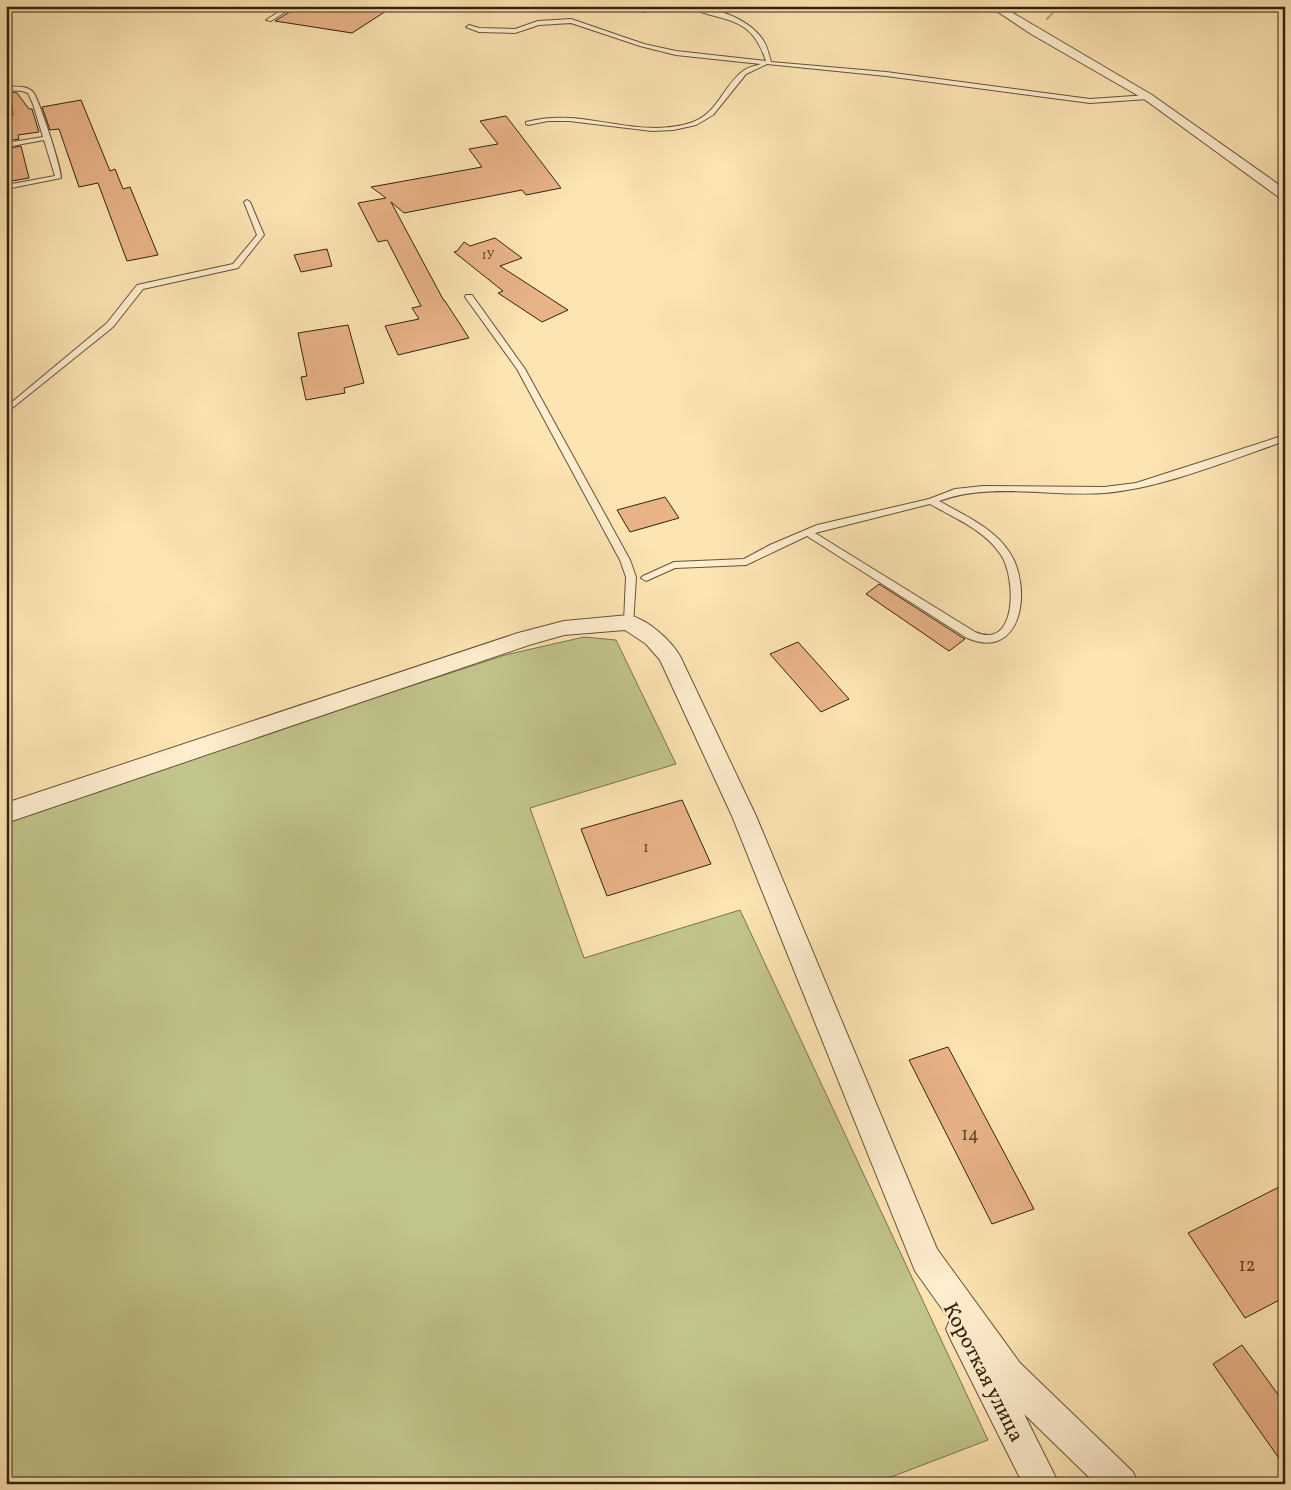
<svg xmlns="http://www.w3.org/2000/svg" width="1291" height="1490" font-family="Vollkorn,serif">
	<rect width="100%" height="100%" fill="#fde4b3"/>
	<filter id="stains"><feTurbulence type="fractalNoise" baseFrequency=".004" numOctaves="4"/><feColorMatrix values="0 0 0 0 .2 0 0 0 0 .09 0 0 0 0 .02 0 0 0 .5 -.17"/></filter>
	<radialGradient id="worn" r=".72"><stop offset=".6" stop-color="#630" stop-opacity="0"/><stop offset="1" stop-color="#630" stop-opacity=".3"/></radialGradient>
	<path fill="#c1c48b" stroke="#7a734d" d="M584 637 616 640 676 764 530 808 584 958 740 910 988 1440 873 1484H6V819L505 655Z"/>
	<g fill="#e9b388" stroke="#34220f">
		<path d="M299 6H394L352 33 275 21Z"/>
		<path d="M11 92 17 93 29 109H32L39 132 18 135 19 139 6 141V117L13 116Z"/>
		<path d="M81 100 110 171 115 169 123 189 130 187 158 255 127 261 98 183 79 187 59 129 50 130 42 107Z"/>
		<path d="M506 116 561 188 526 195 522 190 404 213 391 202 444 301H445L469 338 398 355 385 326 419 319 412 308 421 306 387 240 378 242 358 203 386 198 371 187 482 167 469 149 498 144 480 121Z"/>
		<path d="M21 146 29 178 6 182V149Z"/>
		<path d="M495 238 522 258 500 266 568 310 542 322 498 293 503 291 454 252 457 251 464 242 470 246Z"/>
		<path d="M327 249 332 266 301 272 294 255Z"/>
		<path d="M348 325 364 383 344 388 345 393 306 400 301 377 307 376 298 333Z"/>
		<path d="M665 497 679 518 630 532 617 510Z"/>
		<path d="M879 584 960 636 965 639 949 651 866 594Z"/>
		<path d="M798 642 849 699 821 712 770 654Z"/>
		<path d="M682 800 711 864 607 896 581 829Z"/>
		<path d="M948 1047 1034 1209 992 1224 909 1060Z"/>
		<path d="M1285 1184V1297L1245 1318 1188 1233Z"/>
		<path d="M1242 1345 1285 1404V1467L1213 1364Z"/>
	</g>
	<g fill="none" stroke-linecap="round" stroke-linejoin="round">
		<g stroke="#665238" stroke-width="2">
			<g id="service">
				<path d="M288 6H294L271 21 266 20Z"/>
				<path d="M628 6 644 8 657 6 644 12Z"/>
				<path d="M686 6C711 6 748 17 763 40 767 46 769 54 771 62L886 72 1090 99 1148 95 1151 97 1148 99 1090 103 886 76 767 64 746 74 713 115 696 125 673 130 652 131 569 121H548L528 125 526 124V122C541 118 556 117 571 118 611 121 654 136 693 122 718 113 723 86 743 71 748 67 755 66 761 64L676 55 640 46 571 23 539 25 515 33 479 32 466 27 469 25 479 28 515 29 538 21 571 19 644 44 676 51 766 61C750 12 723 24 686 6Z"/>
				<path d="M6 86C14 87 27 85 33 92 39 99 62 170 61 178L6 189V185L55 176 44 140 6 147V143L43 137 33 104 28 93 22 91 6 90Z"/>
				<path d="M247 200 250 202 264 235 238 268 143 289 113 327 6 413V407L107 323 137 285 233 264 257 235 244 202Z"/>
				<path d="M466 295H472L525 369 630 560 636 577 633 625 629 626 624 622 626 577 620 560 517 369 465 297Z"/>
				<path d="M1285 435V441C1230 460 1163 488 1105 493 1051 497 991 482 939 501 964 515 994 528 1010 553 1032 587 1023 662 967 638L807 536 746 565 675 568 646 581 641 578 643 576 674 562 744 559 770 545 817 525 929 499 955 489 983 486 1104 487 1136 483ZM930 504C954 518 985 530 1001 555 1016 577 1018 651 975 632L815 533Z"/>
			</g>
		</g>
		<g stroke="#665238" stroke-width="2">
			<g id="minor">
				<path d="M989 6H1001L1152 95 1285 189V199L1280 198 1144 99 1031 34Z"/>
				<path d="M629 615C648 620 670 639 680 656L756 816 937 1249 1020 1363 1133 1472 1138 1484H1096L1024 1414 1059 1484H1023L951 1340 946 1329 950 1320 915 1271 732 816 660 660 646 644 625 630 564 635 529 645 6 823V803L518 633 564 621Z"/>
			</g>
		</g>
		<path stroke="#34220f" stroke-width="2" stroke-dasharray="0.5 1" stroke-linecap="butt" d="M1047 19 1059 6"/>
		<use href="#service" fill="#feedce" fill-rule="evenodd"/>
		<use href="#minor" fill="#feedce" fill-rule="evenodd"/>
	</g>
	<g text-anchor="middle" stroke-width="4" stroke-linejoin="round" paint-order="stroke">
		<g font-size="12" fill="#61462d">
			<text x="488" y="259">1У</text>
		</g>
		<g font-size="15" fill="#61462d">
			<text x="646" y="852">1</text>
		</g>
		<g font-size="18" fill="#61462d">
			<text x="970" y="1140">14</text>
			<text x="1247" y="1271">12</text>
		</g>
		<g font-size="21" fill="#34220f" stroke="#feedce">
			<text transform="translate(984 1372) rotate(63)" y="7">Короткая улица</text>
		</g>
	</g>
	<rect width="1291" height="1490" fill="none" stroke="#fde4b3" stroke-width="25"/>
	<rect x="8" y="8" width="1276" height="1475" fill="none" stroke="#34220f" stroke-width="2.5"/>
	<rect x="12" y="12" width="1266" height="1465" fill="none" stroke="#34220f"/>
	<rect width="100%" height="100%" filter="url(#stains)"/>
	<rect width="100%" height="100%" fill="url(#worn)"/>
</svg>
